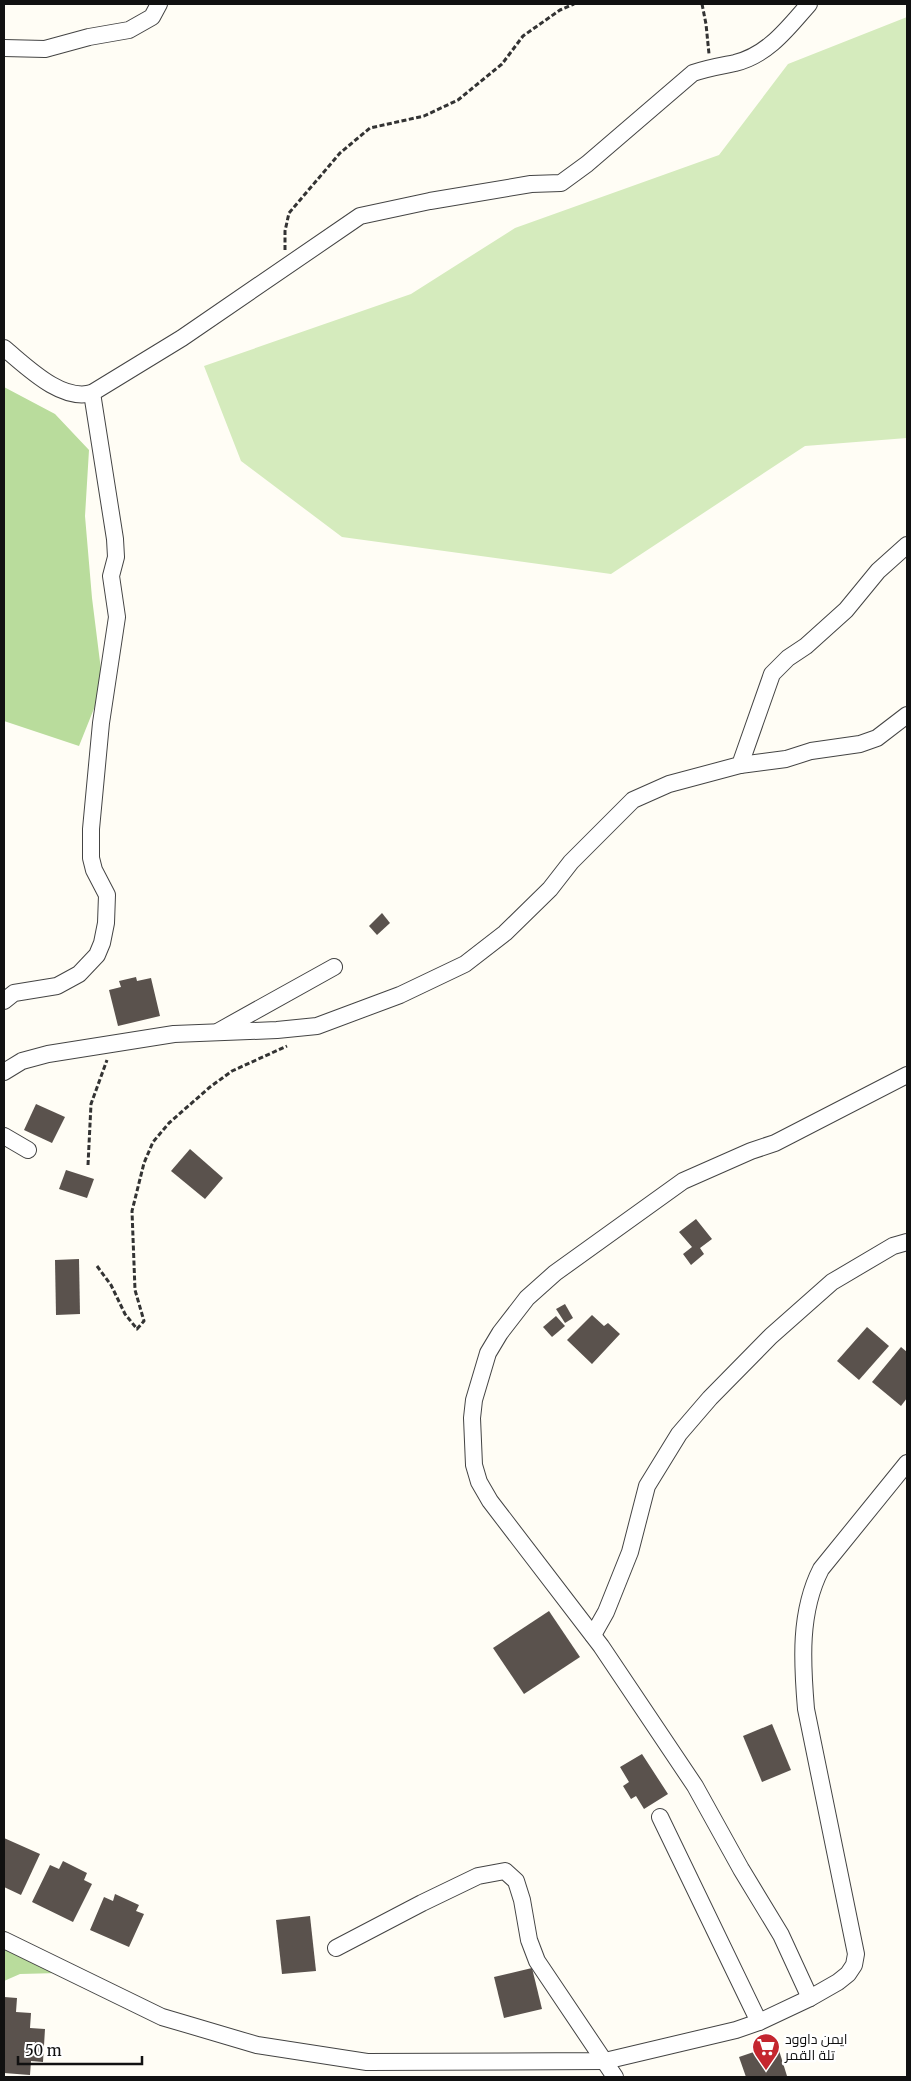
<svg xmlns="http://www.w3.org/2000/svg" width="911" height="2081" font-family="Merriweather,Cairo,serif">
	<rect width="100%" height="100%" fill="#fffdf5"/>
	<path fill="#d5ebbd" d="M907 17V438L805 446 611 574 342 537 241 461 204 366 411 294 515 228 719 155 788 64Z"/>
	<g fill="#b9dc9c">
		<path d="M4 387 55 414 89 450 85 516 92 598 103 686 79 746 4 721Z"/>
		<path d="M4 1946 59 1973 20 1974 4 1981Z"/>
	</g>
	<g fill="#5a524d">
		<path d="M382 913 390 923 377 935 369 926Z"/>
		<path d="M136 977 137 981 151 978 160 1016 118 1026 109 990 121 987 119 981Z"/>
		<path d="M36 1104 65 1117 52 1143 24 1130Z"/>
		<path d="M190 1149 223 1178 205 1199 171 1171Z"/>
		<path d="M66 1170 94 1179 87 1198 59 1189Z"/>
		<path d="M696 1219 712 1239 700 1248 704 1254 691 1265 683 1254 692 1247 679 1232Z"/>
		<path d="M79 1259 80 1314 56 1315 55 1260Z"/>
		<path d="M565 1304 573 1318 565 1323 556 1309Z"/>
		<path d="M592 1315 604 1326 608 1323 620 1334 592 1364 567 1340Z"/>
		<path d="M556 1316 565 1326 552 1337 543 1327Z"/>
		<path d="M867 1327 889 1346 859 1380 837 1361Z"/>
		<path d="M901 1347 907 1352V1398L901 1406 872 1382Z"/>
		<path d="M549 1611 580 1657 524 1694 493 1648Z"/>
		<path d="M772 1724 791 1770 762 1782 743 1736Z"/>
		<path d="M642 1754 668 1794 644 1809 636 1796 631 1799 623 1786 629 1782 620 1767Z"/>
		<path d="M4 1838 40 1854 21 1895 4 1887Z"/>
		<path d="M63 1861 87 1873 84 1880 92 1884 73 1922 32 1902 50 1865 59 1869Z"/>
		<path d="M115 1894 139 1905 136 1911 144 1914 129 1947 90 1930 104 1897 113 1901Z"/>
		<path d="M310 1916 316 1971 282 1974 276 1920Z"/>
		<path d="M532 1968 542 2009 504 2018 494 1977Z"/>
		<path d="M4 1997 17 1998 16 2012 31 2013 30 2028 45 2029 43 2062 31 2061 30 2075 4 2073Z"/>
		<path d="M777 2044 787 2076 746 2077 739 2057Z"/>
	</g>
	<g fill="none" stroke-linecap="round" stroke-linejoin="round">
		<g stroke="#444" stroke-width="18">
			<g id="minor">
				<path d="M4 48 45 49 89 37 129 30 152 17 159 4"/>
				<path d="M4 348C26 366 61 402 92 393L182 338 360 216 430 201 531 184 561 183 587 164 693 73C707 68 720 66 735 63 768 55 788 28 809 4"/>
				<path d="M740 765 786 759 811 751 860 744 877 738 907 715"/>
				<path d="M4 1001 14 993 57 986 79 974 97 955 102 943 106 923 107 895 94 870 91 858V829L101 723 117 617 111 576 116 557 115 539 92 393"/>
				<path d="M219 1031 334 967"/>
				<path d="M4 1072 22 1061 48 1054 174 1034 277 1030 317 1026 400 995 465 964 505 933 550 889 571 862 633 800 669 784 740 765 772 674 788 658 806 646 846 610 878 571 907 545"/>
				<path d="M4 1136 28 1150"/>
				<path d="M593 1635 606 1612 630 1552 647 1486 679 1434 710 1398 771 1336 832 1282 893 1246 907 1242"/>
				<path d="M660 1817 759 2022"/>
				<path d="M4 1940 162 2017 257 2045 367 2062 605 2061 736 2030 759 2022 810 1998 838 1982 848 1974 854 1965 856 1954 806 1709C802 1662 799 1612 821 1569L907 1463"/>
				<path d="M336 1948 422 1903 478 1876 505 1871 516 1881 522 1900 529 1940 537 1961 615 2077"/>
				<path d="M810 1998 781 1935 741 1869 695 1786 601 1646 490 1501 479 1482 474 1465 472 1418 474 1400 488 1353 500 1333 527 1298 555 1273 683 1181 751 1151 775 1143 907 1075"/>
			</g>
		</g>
		<g stroke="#333" stroke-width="3" stroke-dasharray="5 2.5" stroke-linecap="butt">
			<path d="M702 4 706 24 709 54"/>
			<path d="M285 250V231L289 213 340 153 370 128 424 116 458 100 502 64 523 36 560 10 574 4"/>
			<path d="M88 1165 91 1104 107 1060"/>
			<path d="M97 1266 111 1285 125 1314 137 1329 144 1321 135 1290 132 1211 144 1163 153 1142 169 1123 210 1087 232 1071 287 1046"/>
		</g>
		<use href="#minor" stroke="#fff" stroke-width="16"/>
	</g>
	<defs>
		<g id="supermarket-pin" transform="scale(1.4375)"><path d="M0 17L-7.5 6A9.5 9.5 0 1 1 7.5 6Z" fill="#c4262e" stroke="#fff"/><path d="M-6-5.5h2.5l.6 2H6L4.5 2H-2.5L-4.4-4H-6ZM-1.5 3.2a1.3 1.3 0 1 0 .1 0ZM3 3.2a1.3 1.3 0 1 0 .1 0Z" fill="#fff"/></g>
	</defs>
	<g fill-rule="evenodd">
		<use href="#supermarket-pin" x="766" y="2047"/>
	</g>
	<g text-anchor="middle" stroke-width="5" stroke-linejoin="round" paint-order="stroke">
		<g font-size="14" fill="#111" stroke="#fff" text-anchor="start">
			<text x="785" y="2044">ايمن داوود<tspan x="785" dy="16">تلة القمر</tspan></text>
		</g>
	</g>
	<rect width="911" height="2081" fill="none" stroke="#111111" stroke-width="10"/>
	<path d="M18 2056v8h124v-8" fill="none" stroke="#111111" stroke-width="2.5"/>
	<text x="25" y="2056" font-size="15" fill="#111111" stroke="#ffffff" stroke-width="4" paint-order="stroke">50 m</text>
</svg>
